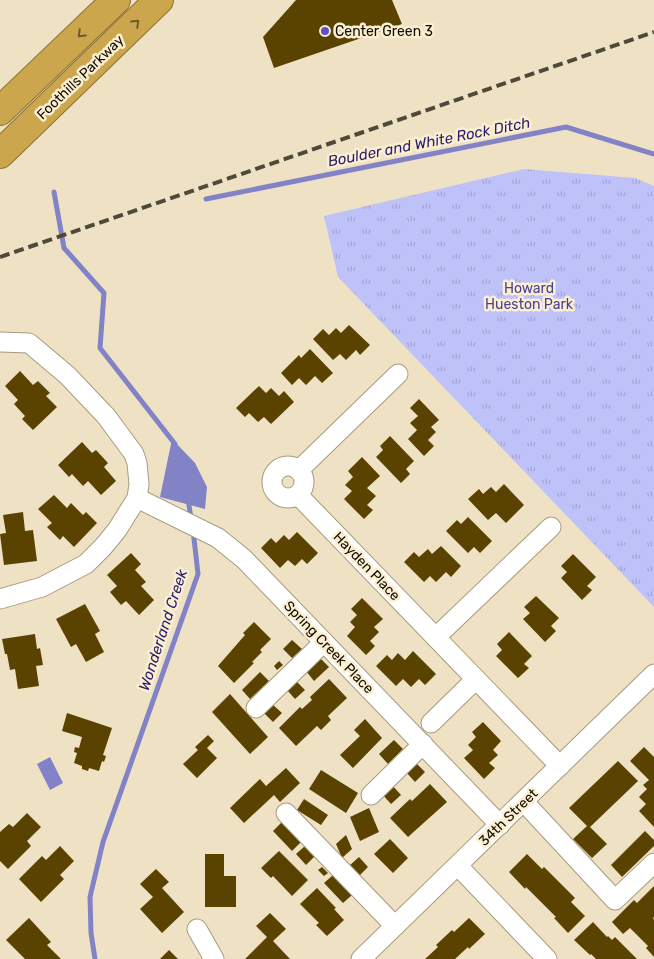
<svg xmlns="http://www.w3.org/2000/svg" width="654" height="959" font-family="Rubik,sans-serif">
	<defs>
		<pattern id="grass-tufts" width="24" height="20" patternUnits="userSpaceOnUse" patternTransform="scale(1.25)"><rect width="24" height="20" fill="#bfc2f9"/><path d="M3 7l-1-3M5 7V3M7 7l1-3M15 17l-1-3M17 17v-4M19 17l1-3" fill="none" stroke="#a3a6d4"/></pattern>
	</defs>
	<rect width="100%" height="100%" fill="#efe2c4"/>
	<path fill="url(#grass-tufts)" d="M524 169 635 178 654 186V607L338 277 324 216Z"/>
	<g fill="#8283c7">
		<path d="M172 439 195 463 207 487 205 509 160 497Z"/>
		<path d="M50 757 63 783 50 790 37 764Z"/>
	</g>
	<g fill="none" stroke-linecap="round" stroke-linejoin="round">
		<g stroke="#8283c7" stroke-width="5">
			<path d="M54 192 64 248 104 293 100 348 175 444"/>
			<path d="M206 199 566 127 654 154"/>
			<path d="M188 498 191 519"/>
			<path d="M95 959 91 933 90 897 103 842 198 574 193 530"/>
		</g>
	</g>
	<g fill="#5a4301">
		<path d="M296 0H392L402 24 274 68 263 37Z"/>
		<path d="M349 325 370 345 360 355 356 350 346 360 340 354 333 360 313 339 323 329 329 335 336 328 341 333Z"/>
		<path d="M310 349 333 373 322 383 315 376 306 385 299 378 292 385 281 373 299 355 301 358Z"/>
		<path d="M20 371 33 385 38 381 50 393 46 396 57 407 33 430 22 419 25 416 14 404 18 400 5 386Z"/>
		<path d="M259 386 266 393 271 388 279 396 284 391 294 402 271 424 264 417 258 422 249 413 245 417 236 408Z"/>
		<path d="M419 399 439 420 431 427 436 432 428 440 434 446 424 456 408 439 417 430 410 423 418 416 410 408Z"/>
		<path d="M390 436 414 461 406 469 410 474 401 483 376 457 383 450 380 446Z"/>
		<path d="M82 442 92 453 96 450 108 463 104 467 116 481 101 495 88 481 83 486 72 474 69 477 58 465Z"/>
		<path d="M362 457 380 476 367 488 376 496 367 505 373 510 364 519 344 499 352 491 345 485 353 477 348 471Z"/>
		<path d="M504 484 524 505 506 523 496 513 488 520 468 499 479 489 483 494 491 487 496 492Z"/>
		<path d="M54 495 67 508 71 503 83 515 86 512 97 523 74 547 63 536 60 540 47 527 52 523 38 509Z"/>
		<path d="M23 512 25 531 33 530 37 561 4 565 0 534 6 533 3 515Z"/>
		<path d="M468 517 492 541 480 553 474 547 468 553 446 531 457 520 461 524Z"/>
		<path d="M297 532 318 553 307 564 302 559 295 566 288 560 280 568 261 548 271 538 276 543 284 535 289 540Z"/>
		<path d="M441 546 461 566 451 577 446 572 436 582 430 576 424 582 404 562 414 552 419 557 428 549 432 554Z"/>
		<path d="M131 553 141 564 135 570 146 582 141 586 154 600 139 615 126 601 121 605 110 592 117 586 107 575Z"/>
		<path d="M573 554 596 577 587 586 592 590 582 600 561 578 567 572 561 566Z"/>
		<path d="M536 596 559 618 551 626 556 631 545 642 523 619 530 613 524 607Z"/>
		<path d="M362 598 383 619 374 627 379 632 370 641 375 646 366 655 347 636 355 627 350 622 357 615 351 609Z"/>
		<path d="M85 604 100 631 95 634 104 652 86 662 76 644 71 647 56 619Z"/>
		<path d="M254 622 271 639 260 650 262 652 252 662 254 663 234 683 218 666 245 635 243 633Z"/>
		<path d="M509 632 532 656 524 664 529 668 518 678 496 656 502 650 497 644Z"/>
		<path d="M35 634 37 649 40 648 43 665 36 666 39 686 18 689 15 669 10 670 7 654H5L2 639Z"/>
		<path d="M292 640 302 649 292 658 283 649Z"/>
		<path d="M413 651 436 674 425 685 419 679 411 687 403 679 396 686 376 666 387 655 392 660 398 653 405 660Z"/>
		<path d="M320 658 329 667 314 681 306 671Z"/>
		<path d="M279 661 283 665 277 670 274 666Z"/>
		<path d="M260 672 269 681 250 699 242 690Z"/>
		<path d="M329 679 347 698 328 716 331 720 321 730 317 726 296 746 279 728 300 707 302 709 312 700 310 697Z"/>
		<path d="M296 681 305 690 295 699 287 690Z"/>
		<path d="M230 694 268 737 250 754 212 712Z"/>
		<path d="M272 704 282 713 273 722 263 712Z"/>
		<path d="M67 713 112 728 103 755 106 756 104 762 102 761 99 771 89 768 88 771 82 769V766L74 763 77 753 74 752 75 747 79 748 82 737 62 731Z"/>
		<path d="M365 719 382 738 353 768 340 755 360 736 354 730Z"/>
		<path d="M483 722 501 741 493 750 498 755 489 763 495 768 484 779 464 758 473 750 468 745 476 737 472 732Z"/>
		<path d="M208 735 214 741 207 748 217 758 197 778 183 764 198 750 195 747Z"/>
		<path d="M394 740 403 749 388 764 379 754Z"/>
		<path d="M644 747 654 757V827L639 811 646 804 639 797 647 789 643 785 649 780 630 761Z"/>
		<path d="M618 761 638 781 590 827 607 844 592 858 573 839 587 826 569 808Z"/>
		<path d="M416 763 425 772 415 782 406 772Z"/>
		<path d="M286 768 300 783 280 802 274 795 244 823 230 808 260 779 266 786Z"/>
		<path d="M321 770 358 793 346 813 309 789Z"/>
		<path d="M430 784 447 802 408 837 390 818 410 799 412 801Z"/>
		<path d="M392 785 401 795 391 804 382 794Z"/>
		<path d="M304 799 328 815 321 825 297 810Z"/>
		<path d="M369 808 379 832 360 841 350 817Z"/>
		<path d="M27 813 41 827 27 841 31 846 8 869 0 861V832L9 824 13 827Z"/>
		<path d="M282 822 301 842 292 851 273 831Z"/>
		<path d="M645 831 654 840V846L622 877 611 865Z"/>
		<path d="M346 835 352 849 342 858 336 844Z"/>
		<path d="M390 839 408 858 393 873 374 854Z"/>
		<path d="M60 846 74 861 60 875 64 879 41 902 19 879 42 856 46 860Z"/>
		<path d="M305 846 315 856 306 865 296 854Z"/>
		<path d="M279 851 308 880 292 896 273 876 271 878 261 868Z"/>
		<path d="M205 854H224V876H236V907H205Z"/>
		<path d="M527 854 542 869 544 867 575 898 571 902 585 916 568 933 554 918 556 917 526 887 525 889 509 872Z"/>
		<path d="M359 857 368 867 359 876 349 866Z"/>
		<path d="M322 867 328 873 324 876 318 870Z"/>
		<path d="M156 869 169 882 162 888 184 912 162 933 140 909 153 897 140 884Z"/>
		<path d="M333 875 352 895 343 903 324 883Z"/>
		<path d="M654 886V917L653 918 654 920V957L646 948 648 946 630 928 623 934 612 922 634 900 637 903Z"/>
		<path d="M317 888 336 908 334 909 344 920 327 936 316 925 319 923 300 904Z"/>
		<path d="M270 913 286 929 273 941 290 959H245L267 937 256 926Z"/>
		<path d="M29 918 51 942 47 945 61 959H25L6 940Z"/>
		<path d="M469 918 485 934 469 949 468 947 455 959H425L438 947 436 945 452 930 454 932Z"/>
		<path d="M593 922 607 937 608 936 612 940 615 937 637 959H596L591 954 590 955 574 940Z"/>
		<path d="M169 950 178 959H160Z"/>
	</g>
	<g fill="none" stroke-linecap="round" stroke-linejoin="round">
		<g stroke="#a79a7f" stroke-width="21">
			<g id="minor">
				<path d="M0 342 29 343 67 375 106 416 134 454 137 463 139 484 137 498 117 530 103 547 86 564 42 587 0 599"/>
				<circle cx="288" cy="482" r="16"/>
				<path d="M299 470 398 374"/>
				<path d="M298 495 560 766"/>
				<path d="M137 498 218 538 244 559 500 825"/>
				<path d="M436 637 551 527"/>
				<path d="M256 708 324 642"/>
				<path d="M431 723 476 679"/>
				<path d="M371 795 423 744"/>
				<path d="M524 802 615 900 654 863"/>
				<path d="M286 813 395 926"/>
				<path d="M458 866 547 959"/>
				<path d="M197 929 214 959"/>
				<path d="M361 959 654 674"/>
			</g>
		</g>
		<g stroke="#8b7033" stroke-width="30">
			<g id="highway">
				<path d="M0 111 116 0"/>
				<path d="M0 154 159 0"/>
			</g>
		</g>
		<use href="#minor" stroke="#fff" stroke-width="19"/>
		<use href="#highway" stroke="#cca64c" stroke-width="28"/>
		<path stroke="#4f493a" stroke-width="4" stroke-dasharray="10 5" stroke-linecap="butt" d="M0 257 654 32"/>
	</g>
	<defs><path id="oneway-chevron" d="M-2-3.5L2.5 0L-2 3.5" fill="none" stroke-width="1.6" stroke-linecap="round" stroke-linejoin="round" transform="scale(1.25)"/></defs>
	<g stroke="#6e5a28">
		<use href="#oneway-chevron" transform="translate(136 23) rotate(-44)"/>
		<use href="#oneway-chevron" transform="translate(81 34) rotate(136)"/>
	</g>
	<circle fill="#5c51c9" stroke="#fcefd1" stroke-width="2" cx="325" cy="31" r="5"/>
	<g text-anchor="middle" stroke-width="5" stroke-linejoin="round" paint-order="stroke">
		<g font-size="14" fill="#110d04" stroke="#fcefd1" text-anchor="start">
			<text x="335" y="36">Center Green 3</text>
		</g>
		<g font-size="14" fill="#110d04" stroke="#fcefd1">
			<text transform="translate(80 77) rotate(-44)" y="5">Foothills Parkway</text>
			<text transform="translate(367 566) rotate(46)" y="5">Hayden Place</text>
			<text transform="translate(329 647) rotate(46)" y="5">Spring Creek Place</text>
			<text transform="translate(508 817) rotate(-44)" y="5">34th Street</text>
		</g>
		<g font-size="14" fill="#484294" stroke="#fcefd1">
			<text x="529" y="293">Howard<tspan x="529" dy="16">Hueston Park</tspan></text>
		</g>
		<g font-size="15" font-style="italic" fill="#2a1d6d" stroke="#fcefd1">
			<text transform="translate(429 142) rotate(-11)" y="5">Boulder and White Rock Ditch</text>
			<text transform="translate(163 630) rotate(-72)" y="5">Wonderland Creek</text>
		</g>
	</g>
</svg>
